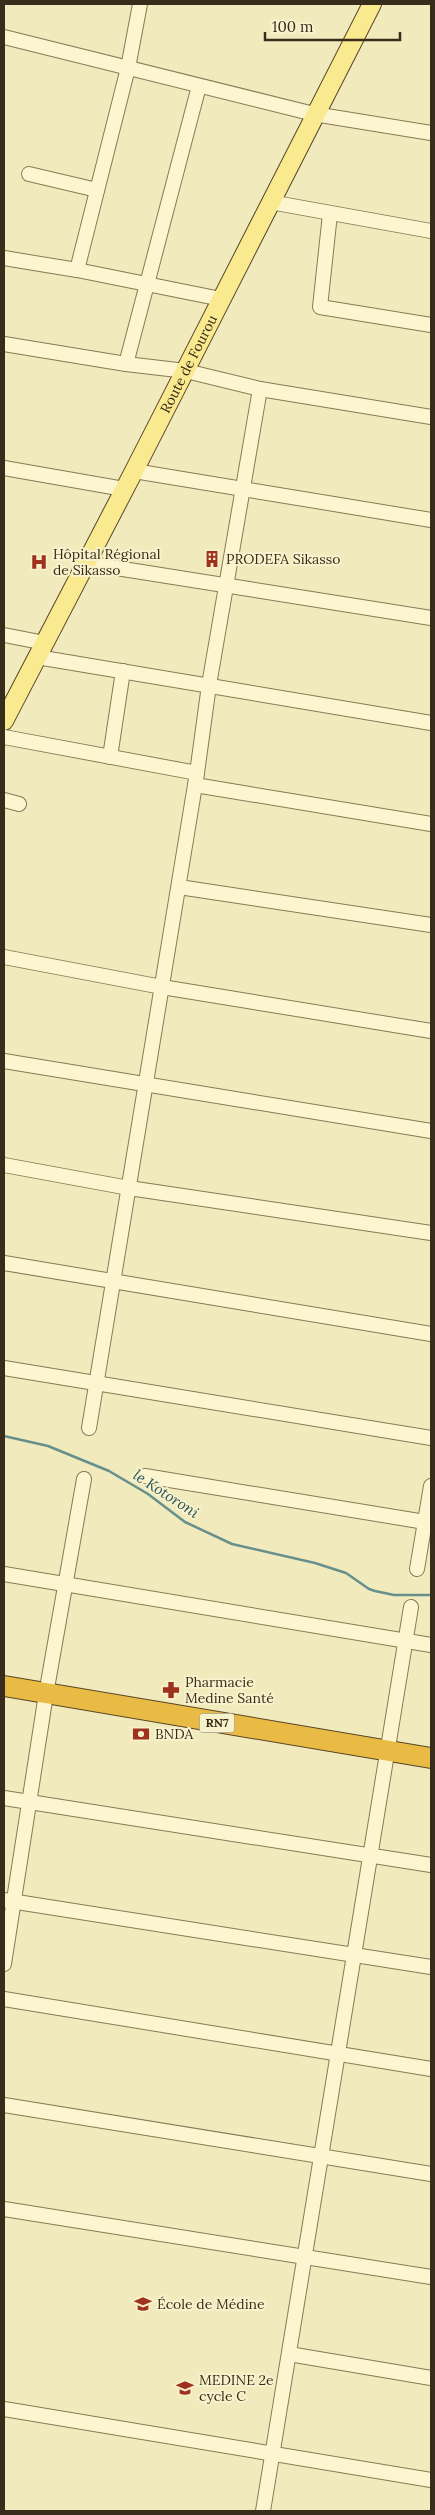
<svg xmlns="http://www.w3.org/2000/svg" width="435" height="2515" font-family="Lora,serif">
	<rect width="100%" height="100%" fill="#f1eabc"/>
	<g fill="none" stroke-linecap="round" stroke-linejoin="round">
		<path stroke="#67908c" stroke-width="2.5" d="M4 1436 48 1446 109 1471 148 1494 185 1522 232 1544 315 1563 346 1573 369 1589 375 1591 394 1595H431"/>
		<g stroke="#8a7954" stroke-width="16">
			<g id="minor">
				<path d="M4 37 314 114 431 133"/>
				<path d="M29 174 97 190"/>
				<path d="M270 202 431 231"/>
				<path d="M330 214 320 307 431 325"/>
				<path d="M4 258 77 270 221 299"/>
				<path d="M77 270 128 68 140 4"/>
				<path d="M4 344 126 364 186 371 260 389 431 417"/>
				<path d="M126 364 199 86"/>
				<path d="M4 468 124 489"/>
				<path d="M134 471 431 520"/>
				<path d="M85 563 431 618"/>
				<path d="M4 635 45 643"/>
				<path d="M37 657 431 723"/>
				<path d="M4 737 197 773"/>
				<path d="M110 757 123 671"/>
				<path d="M195 785 431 824"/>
				<path d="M4 800 19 804"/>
				<path d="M179 887 431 925"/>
				<path d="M4 957 162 987 431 1031"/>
				<path d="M4 1061 431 1131"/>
				<path d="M4 1165 129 1188 431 1233"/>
				<path d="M4 1263 431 1334"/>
				<path d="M4 1368 431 1438"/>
				<path d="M89 1428 197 773 209 685 260 389"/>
				<path d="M145 1476 431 1523"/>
				<path d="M417 1569 431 1486"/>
				<path d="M4 1574 431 1645"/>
				<path d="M4 1798 431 1865"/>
				<path d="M4 1900 431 1967"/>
				<path d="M4 1964 46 1694 84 1479"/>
				<path d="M4 1999 431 2069"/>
				<path d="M4 2105 431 2174"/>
				<path d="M4 2209 431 2277"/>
				<path d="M289 2354 431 2378"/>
				<path d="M4 2409 431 2480"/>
				<path d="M263 2511 411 1607"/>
			</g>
		</g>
		<g stroke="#574629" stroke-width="20">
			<g id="major">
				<path id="s1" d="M4 721 134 471 372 4"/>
			</g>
		</g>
		<g stroke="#574629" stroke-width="22">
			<path id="highway" d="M4 1686 431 1758"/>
		</g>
		<use href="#minor" stroke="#fcf5cf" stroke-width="14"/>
		<use href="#major" stroke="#f9e98f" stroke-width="18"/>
		<use href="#highway" stroke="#e9bb44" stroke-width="20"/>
	</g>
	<defs>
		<g id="building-bare" transform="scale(1.35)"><path d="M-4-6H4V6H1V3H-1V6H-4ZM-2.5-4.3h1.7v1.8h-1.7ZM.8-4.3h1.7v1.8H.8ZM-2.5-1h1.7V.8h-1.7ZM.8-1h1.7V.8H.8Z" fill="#9e321f" stroke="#f8f2cc" stroke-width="2.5" paint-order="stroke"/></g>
		<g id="hospital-bare" transform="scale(1.35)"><path d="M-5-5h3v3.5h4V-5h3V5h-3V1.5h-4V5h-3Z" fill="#9e321f" stroke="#f8f2cc" stroke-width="2.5" paint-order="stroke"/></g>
		<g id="pharmacy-bare" transform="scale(1.35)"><path d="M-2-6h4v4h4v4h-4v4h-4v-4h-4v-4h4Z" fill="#9e321f" stroke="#f8f2cc" stroke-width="2.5" paint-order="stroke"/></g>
		<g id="bank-bare" transform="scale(1.35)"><path d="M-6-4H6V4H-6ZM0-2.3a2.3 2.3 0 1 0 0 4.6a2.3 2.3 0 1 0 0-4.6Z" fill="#9e321f" stroke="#f8f2cc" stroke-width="2.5" paint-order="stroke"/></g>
		<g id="school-bare" transform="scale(1.35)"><path d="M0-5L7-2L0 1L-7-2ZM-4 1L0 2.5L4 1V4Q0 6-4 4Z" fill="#9e321f" stroke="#f8f2cc" stroke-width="2.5" paint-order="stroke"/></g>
	</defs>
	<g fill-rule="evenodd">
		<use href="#building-bare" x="212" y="559"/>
		<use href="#hospital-bare" x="39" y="562"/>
		<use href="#pharmacy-bare" x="171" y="1690"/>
		<use href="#bank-bare" x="141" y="1734"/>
		<use href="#school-bare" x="143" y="2304"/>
		<use href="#school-bare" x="185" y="2388"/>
	</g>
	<g text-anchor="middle" stroke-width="4" stroke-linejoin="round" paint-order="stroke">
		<rect fill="#f8f2cc" stroke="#72684f" stroke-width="1" x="199.5" y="1713.5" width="35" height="19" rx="4"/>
		<g font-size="12" font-weight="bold" fill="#382d1a">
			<text x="217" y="1727">RN7</text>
		</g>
		<g font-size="14" fill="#382d1a" stroke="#f8f2cc">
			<text dy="5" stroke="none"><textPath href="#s1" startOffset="402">Route de Fourou</textPath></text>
		</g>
		<g font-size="14" fill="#382d1a" stroke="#f8f2cc" text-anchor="start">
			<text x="53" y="559">Hôpital Régional<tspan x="53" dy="16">de Sikasso</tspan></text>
			<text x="226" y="564">PRODEFA Sikasso</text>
			<text x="185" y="1687">Pharmacie<tspan x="185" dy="16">Medine Santé</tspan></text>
			<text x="155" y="1739">BNDA</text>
			<text x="157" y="2309">École de Médine</text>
			<text x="199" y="2385">MEDINE 2e<tspan x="199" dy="16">cycle C</tspan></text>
		</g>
		<g font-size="15" font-style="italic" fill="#285459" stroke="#f8f2cc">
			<text transform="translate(166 1494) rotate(33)" y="5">le Kotoroni</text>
		</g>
	</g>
	<rect width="435" height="2515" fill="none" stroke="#382d1a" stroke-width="10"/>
	<path d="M265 32v8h135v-8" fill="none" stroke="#382d1a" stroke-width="2.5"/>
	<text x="272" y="32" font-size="15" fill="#382d1a" stroke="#f8f2cc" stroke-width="4" paint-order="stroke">100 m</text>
</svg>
